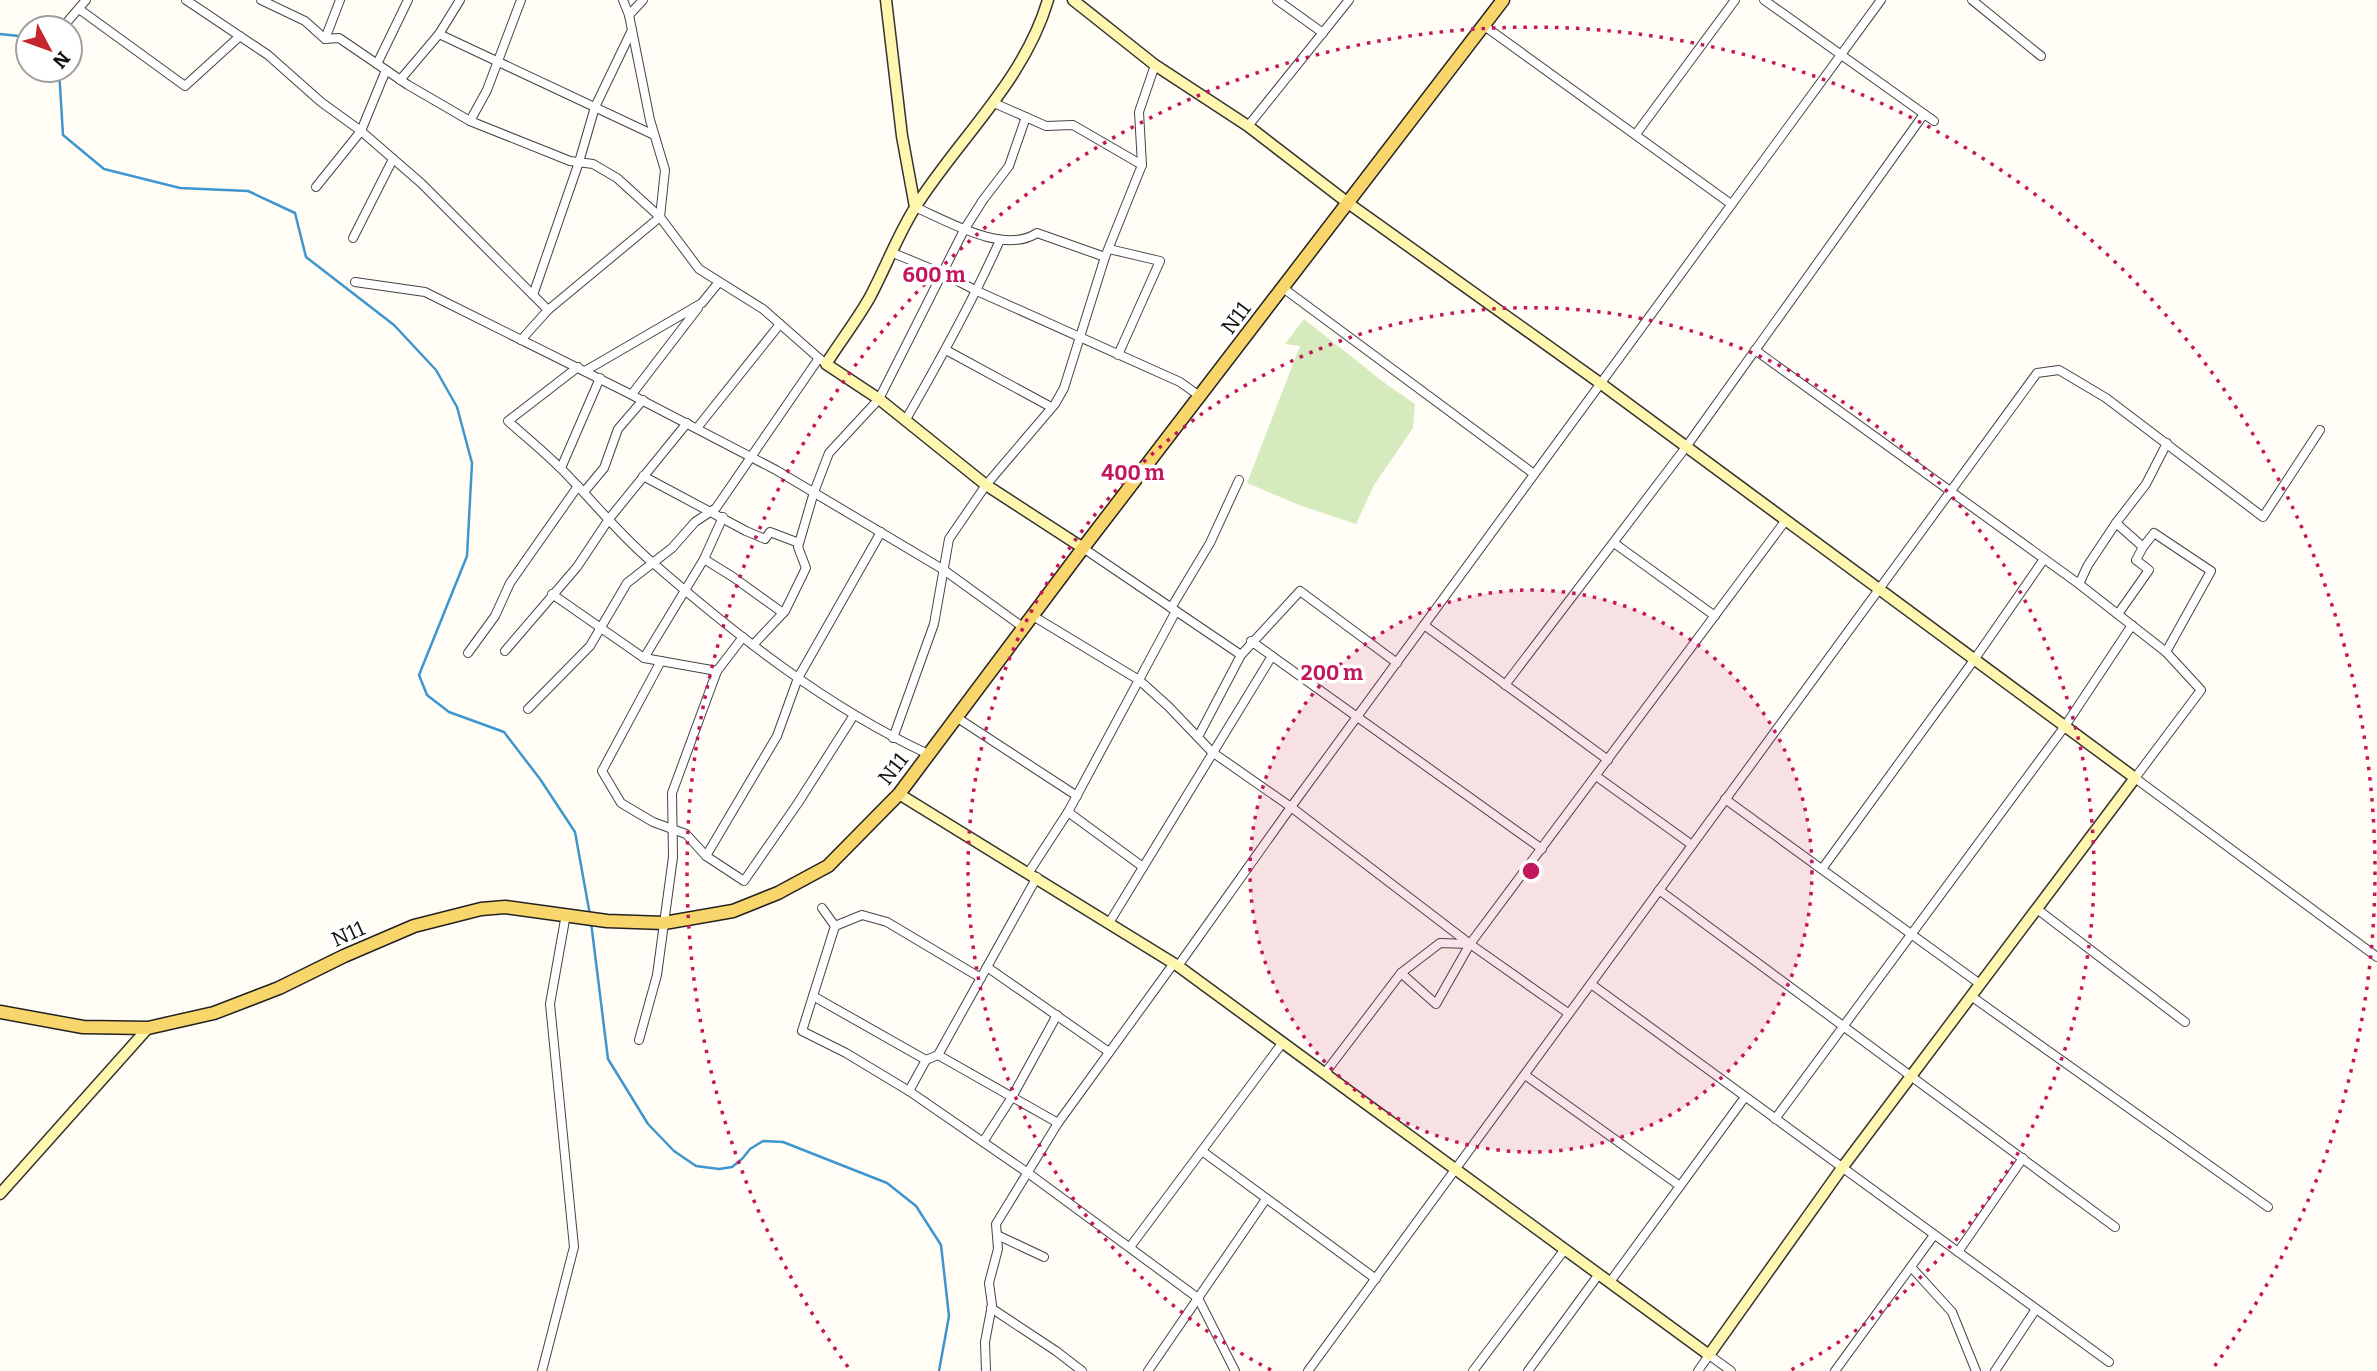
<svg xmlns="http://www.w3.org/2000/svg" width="2377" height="1371" font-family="Bitter,serif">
	<rect width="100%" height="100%" fill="#fffdf5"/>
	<path fill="#d5ebbd" d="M1304 319 1386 384 1415 404 1413 428 1374 485 1356 524 1299 505 1247 483 1300 346 1285 344Z"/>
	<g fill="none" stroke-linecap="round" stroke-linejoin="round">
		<g stroke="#3f96cf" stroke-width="2.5">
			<path d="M0 34 28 37"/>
			<path d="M59 70 63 135 104 169 180 188 248 191 295 213 306 257 394 325 436 370 457 407 472 463 467 556 419 675 427 695 449 712 504 732 540 779 575 832 590 915"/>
			<path d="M591 922 608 1059 648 1124 674 1151 696 1166 719 1169 732 1167 742 1159 750 1149 763 1141 783 1142 887 1183 916 1206 941 1245 949 1316 939 1371"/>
		</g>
		<g stroke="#444" stroke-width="10">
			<g id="street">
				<path d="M186 0 268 55 321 102 361 131 421 183 548 310 660 217 617 178 593 164 570 161 470 121 408 85 339 38 325 39 305 21 261 0"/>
				<path d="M623 0 629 15 650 120 665 170 660 217 699 269 763 309 821 360"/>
				<path d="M1277 0 1323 33"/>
				<path d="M1764 0 1934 121"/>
				<path d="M1972 0 2041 56"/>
				<path d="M79 9 185 86 240 36"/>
				<path d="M629 15 643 0"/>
				<path d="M68 21 86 0"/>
				<path d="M1483 25 1731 204"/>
				<path d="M439 34 654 135"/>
				<path d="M325 39 340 0"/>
				<path d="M377 64 408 0"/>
				<path d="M400 80 439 34 460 0"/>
				<path d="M994 103 1046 126 1073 125 1142 165"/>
				<path d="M470 121 487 90 521 0"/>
				<path d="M1248 126 1349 0"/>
				<path d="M1636 134 1735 0"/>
				<path d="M316 187 361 131 386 70"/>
				<path d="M915 207C947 221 1004 255 1037 233L1105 257"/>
				<path d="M353 238 393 159"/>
				<path d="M1109 249 1160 261 1118 355"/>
				<path d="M893 253 944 274 977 291 1180 382 1201 397"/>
				<path d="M355 282 425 292 624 391 776 470 944 570 1024 628"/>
				<path d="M1283 288 1534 474"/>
				<path d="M533 295 579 162 595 107 632 30"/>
				<path d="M521 340 548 310"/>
				<path d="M946 350 1051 407"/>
				<path d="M1755 350 2079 584 2166 652 2201 690 2135 778 2377 957"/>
				<path d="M578 367 508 421C529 440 552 458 571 479 598 507 623 538 653 563 737 636 827 707 928 754"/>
				<path d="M585 371 702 303 719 282"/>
				<path d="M632 394 698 308"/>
				<path d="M905 421C939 362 972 303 1000 240"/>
				<path d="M697 428 780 324"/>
				<path d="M561 468 600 378"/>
				<path d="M643 476 746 531 765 539 770 532 799 543"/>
				<path d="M584 492 604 468 618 429 643 400"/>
				<path d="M2116 523 2143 547 2136 560 2149 570 2118 614"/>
				<path d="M1614 543 1715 616"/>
				<path d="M2143 547 2154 533 2211 571 2166 652"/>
				<path d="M1083 548 1241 655"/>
				<path d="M704 559 733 577 783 613"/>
				<path d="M2079 584 2088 565 2116 523 2146 484 2167 443"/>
				<path d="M552 594 644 658 717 671"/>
				<path d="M1171 608 1210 543 1239 480"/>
				<path d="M1033 616 1139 680 1168 706 1212 752 1291 807 1470 944 1568 1013"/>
				<path d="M1424 625 1608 760"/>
				<path d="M1251 641 1542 849"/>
				<path d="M753 645 785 611 806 568 798 547 814 492 829 453 879 399 964 230 983 200 1009 166 1026 117"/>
				<path d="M505 651 577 567 609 519 687 423"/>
				<path d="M468 653 495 616 510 583 578 486"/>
				<path d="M644 658 704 559 723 517"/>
				<path d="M661 661 602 771 621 803 653 822 686 834 706 856 744 881 798 803 854 715"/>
				<path d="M1505 685 1686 447 1924 114"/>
				<path d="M528 709 590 646 627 583 672 548 695 522 716 508 819 358"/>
				<path d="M956 717 1077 796"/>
				<path d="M1198 737 1241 655 1300 591 1397 663"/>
				<path d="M893 738 934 624 949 539 986 485 1055 404 1064 388 1105 257 1142 165 1139 112 1155 65"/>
				<path d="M1596 776 1692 845"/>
				<path d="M1725 799 1980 984"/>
				<path d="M1068 812 1143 867"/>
				<path d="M706 856 777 736 798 678 881 532"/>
				<path d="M1822 869 1974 660 2044 559"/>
				<path d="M1029 872 1068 812 1176 611"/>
				<path d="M1659 890 2115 1227"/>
				<path d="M822 908 835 926 802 1031 846 1053 909 1091 1028 1173 1198 1298 1235 1371"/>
				<path d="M2037 909 2185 1022"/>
				<path d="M1109 923 1272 656"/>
				<path d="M835 926 862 915 887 922 981 978"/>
				<path d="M1178 966 1291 807 1881 0"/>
				<path d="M987 967 1109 1052"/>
				<path d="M1401 973 1436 1004 1470 944"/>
				<path d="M1591 984 2109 1362"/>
				<path d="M813 996 926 1060"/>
				<path d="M1971 996 2268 1207"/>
				<path d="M639 1040 657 975 673 857 672 793 717 671 743 637"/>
				<path d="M938 1055 1058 1123"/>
				<path d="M1325 1073 1401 973 1440 943 1470 944 1786 520"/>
				<path d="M1525 1075 1680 1186"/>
				<path d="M909 1091 926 1060 938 1055 1037 877"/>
				<path d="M1775 1119 2065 726 2132 625"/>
				<path d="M983 1142 1012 1097 1057 1015"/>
				<path d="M1202 1151 1376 1279"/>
				<path d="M997 1235 1044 1257"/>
				<path d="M1130 1247 1283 1042"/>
				<path d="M1958 1252 2023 1158"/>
				<path d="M1911 1267 1952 1312 1976 1371"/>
				<path d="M1610 1282 1745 1097"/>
				<path d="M991 1308 1056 1351 1082 1371"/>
				<path d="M542 1371 574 1247 550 1004 566 914"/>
				<path d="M986 1371 985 1342 992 1305 989 1283 998 1249 996 1224 1058 1123 1174 963"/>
				<path d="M1148 1371 1266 1199"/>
				<path d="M1308 1371 2037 373 2059 370 2106 398 2263 517 2320 430"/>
				<path d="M1473 1371 1565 1249"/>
				<path d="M1528 1371 1599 1274"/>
				<path d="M1698 1371 1709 1355 1731 1371"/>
				<path d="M1835 1371 1934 1235"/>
				<path d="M1995 1371 2036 1309"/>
			</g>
		</g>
		<g stroke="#333" stroke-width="13">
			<g id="secondary">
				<path d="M886 0 902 136 915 207"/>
				<path d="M1048 0C1024 81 960 137 916 206 898 234 886 267 870 297 857 320 840 342 826 364L879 399 986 485 1083 548"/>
				<path d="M899 794 1178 966 1709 1355 1842 1168 2135 778 1600 383 1348 203 1248 126 1155 65 1073 0"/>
				<path d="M0 1194 148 1028"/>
			</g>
		</g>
		<g stroke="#222" stroke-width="15">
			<path id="primary" d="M0 1012 83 1027 148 1028 214 1013 279 988 344 956 414 926 481 909 505 907 607 921 664 923 733 911 778 893 828 866 899 794 1083 548 1503 0"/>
		</g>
		<use href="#street" stroke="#fff" stroke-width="8"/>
		<use href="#secondary" stroke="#fff6b0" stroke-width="10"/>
		<use href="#primary" stroke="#f9d66b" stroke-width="12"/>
	</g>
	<circle cx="1531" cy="871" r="281" fill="#c2185b" fill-opacity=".12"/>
	<g fill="none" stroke="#c2185b" stroke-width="3.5" stroke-dasharray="3.5 7">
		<circle cx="1531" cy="871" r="281"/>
		<path d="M1271 1370A563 563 0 1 1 1791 1370"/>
		<path d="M848 1367A844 844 0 1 1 2214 1367"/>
	</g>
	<g text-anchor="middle" stroke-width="7" stroke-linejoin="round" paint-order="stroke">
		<g font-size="21" fill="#111" stroke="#fff">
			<text transform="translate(1236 318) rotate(-53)" y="7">N11</text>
			<text transform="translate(893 769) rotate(-52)" y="7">N11</text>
			<text transform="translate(348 934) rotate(-24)" y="7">N11</text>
		</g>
	</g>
	<circle cx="1531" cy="871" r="10" fill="#c2185b" stroke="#fff" stroke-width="3.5"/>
	<g font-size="21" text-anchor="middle" font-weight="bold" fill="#c2185b" stroke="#fff" stroke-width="7" stroke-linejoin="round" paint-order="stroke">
		<text x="934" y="282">600 m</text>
		<text x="1133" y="480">400 m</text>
		<text x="1332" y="680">200 m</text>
	</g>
	<g transform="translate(49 49) rotate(131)"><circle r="33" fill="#ffffff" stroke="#a0a0a0" stroke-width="2"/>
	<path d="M0-5L12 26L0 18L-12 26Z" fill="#c4262e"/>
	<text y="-10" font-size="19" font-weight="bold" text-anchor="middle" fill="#111111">N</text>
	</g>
</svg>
